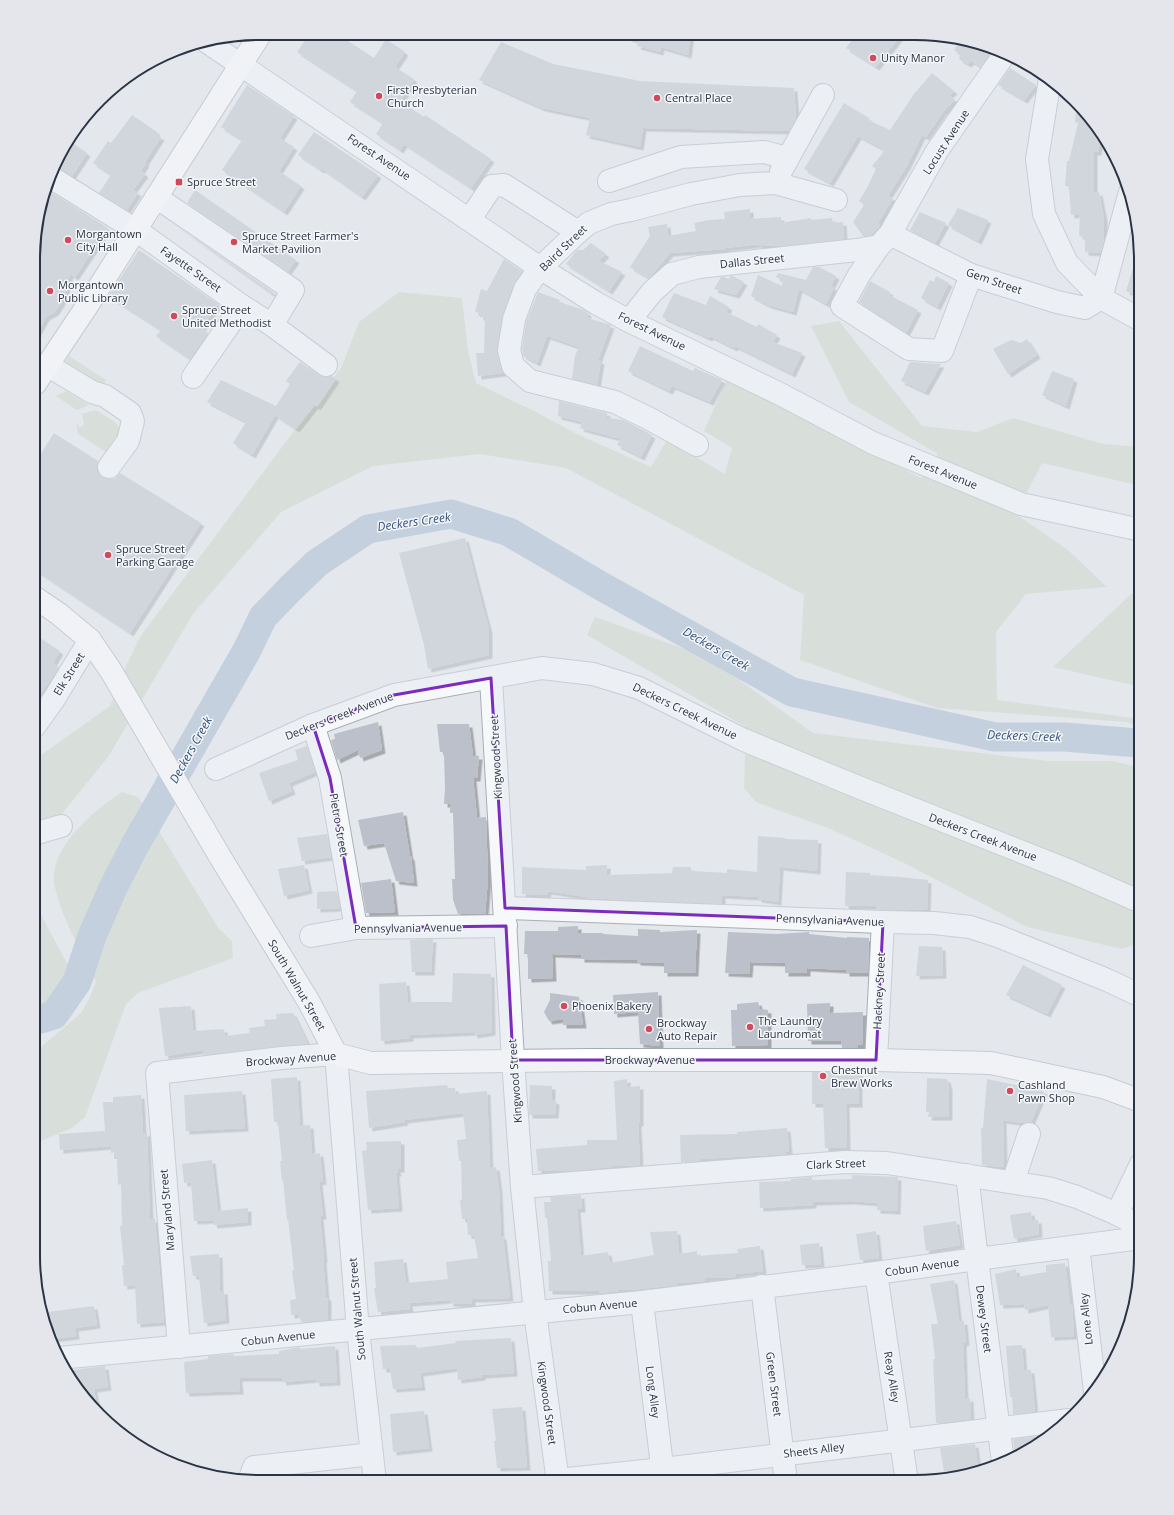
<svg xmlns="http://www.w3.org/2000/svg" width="1174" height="1515" font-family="'Open Sans',sans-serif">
	<defs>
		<filter id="shadow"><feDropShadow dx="3.5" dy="3.5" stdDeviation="0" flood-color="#0004"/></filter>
	</defs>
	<rect width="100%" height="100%" fill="#e4e7ec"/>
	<g fill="#c9d6c5">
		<path d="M399 292 462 298 468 351 476 383 536 412 577 434 651 467 667 440 725 474 732 448 704 431 728 377 921 478 938 454 849 402 811 326 839 321 922 426 977 432 1013 418 1103 444 1141 447V486L1042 463 1016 514 1068 550 1107 587 1026 594 996 632 997 700 1141 719V730L1127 722 937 708 800 660 804 595 566 468 480 454 373 466 281 512 193 614 108 757 61 815 34 823V760L110 706 127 664 140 637 341 368 359 322Z"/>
		<path d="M69 356 106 380 102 386 65 362Z"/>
		<path d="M66 391 89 405 77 410 56 396Z"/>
		<path d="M96 410 115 422 120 429V437L109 454 78 434 76 424 80 427 84 425 82 414Z"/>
		<path d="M1141 585V687L1053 667Z"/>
		<path d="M595 617 707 657 813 733 1048 761H1113L1141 768V939L1139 943 1122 949 1027 927 906 864 833 830 756 802 744 788 746 727 587 635Z"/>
		<path d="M122 792 138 797 219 929 232 941 233 958 138 993 126 1004 85 1117 72 1128 41 1141 33 1146V1050L41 1047 81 1013 89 999 96 982C83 954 67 928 58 899 57 894 55 889 54 884 49 848 94 810 122 792Z"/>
		<path d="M34 902 77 982 54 1015 33 1019Z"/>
	</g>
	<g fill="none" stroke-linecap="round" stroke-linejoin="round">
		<path stroke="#9fb4cc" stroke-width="29" d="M33 1021 54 1015 77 982 92 936 113 888 135 845 246 652 263 617 290 589 317 563 368 529 451 514 509 532 601 586 792 692 995 737H1064L1138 743 1141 745"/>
	</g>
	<g fill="#bbc0ca" filter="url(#shadow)">
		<path d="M310 33H336L374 58 386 39 405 52 395 67 414 79 400 101 424 117 425 115 491 159 471 188 404 144 400 150 376 134 383 123 350 102 357 91 297 52Z"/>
		<path d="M628 34H691L688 55 661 47 660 52 637 46 639 41 628 38Z"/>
		<path d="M856 35H901L876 67 846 48Z"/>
		<path d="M961 39 988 47 986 50 990 53 981 67 971 61 968 64 959 59 960 55 954 50Z"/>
		<path d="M501 42 553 64 640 81 794 88 796 118 789 131 643 128 640 147 586 135 590 118 542 108 479 80Z"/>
		<path d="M1010 68 1036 85 1024 100 998 85Z"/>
		<path d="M932 73 954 91 949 95 955 100 943 112 926 137 922 135 907 166 888 196 893 198 878 223 880 226 871 235 863 236 853 222 864 205 859 201 868 186 876 169 872 166 885 150 858 136 830 183 804 169 844 103 869 118 868 120 890 130 914 94Z"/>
		<path d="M247 85 294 116 280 138 294 147 279 171 301 186 284 212 222 170 242 140 221 127Z"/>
		<path d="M1077 103 1085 110 1102 133 1098 152H1094V193L1099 192 1104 218V241L1100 253 1085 252V240L1079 235 1080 214 1071 215 1069 186H1065L1067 161H1069L1078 123 1075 122Z"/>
		<path d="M132 115 157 132 155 134 161 137 145 162 146 163 141 171 145 174 133 190 138 193 127 210 99 193 111 175 93 163 108 141 111 143Z"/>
		<path d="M314 132 378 175 362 197 322 169 321 170 298 155Z"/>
		<path d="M68 140 87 153 72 176 56 167 63 146Z"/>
		<path d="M48 190 108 228 75 277 70 274 65 294 61 303 55 312 46 317 35 337V229Z"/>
		<path d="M195 190 296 260 288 271 187 203Z"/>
		<path d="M958 208 988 220 978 241 948 225Z"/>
		<path d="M750 209V219L781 217V223L811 218V220L832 218 833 223 843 222 844 239 790 245 759 246V244L726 248V249L670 253 649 278 630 267 650 236 648 227 667 224 668 236 696 231 694 223 709 220 725 219 724 212Z"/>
		<path d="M920 212 946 223 935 243 910 230Z"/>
		<path d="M173 223 273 292 272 294Z"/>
		<path d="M591 243 606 254 599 261 622 272 609 291 566 264 577 250H583Z"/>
		<path d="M139 250 218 304 202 328 208 333 190 359 156 336 161 330 108 296Z"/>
		<path d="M1138 252 1140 253 1141 259V296L1126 291Z"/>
		<path d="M504 259 522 271 513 285 502 317 497 348 501 369 503 373 478 376 476 353H484L485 318 480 317V313L475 312 481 289 487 291Z"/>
		<path d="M813 267H819L836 276 831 286 834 288 826 304 799 289 793 312 768 305 751 296 758 275 782 286 783 281 776 277 778 273 806 280Z"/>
		<path d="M730 276H733L744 282 736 295 714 289 721 277H724L729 279Z"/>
		<path d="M936 276 949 283 937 307 921 298 930 280 934 282Z"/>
		<path d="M870 281 890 292 889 295 918 310 906 333 859 302Z"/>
		<path d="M538 292 560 300 559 302 584 310 588 313 587 318 611 325 598 360 601 361 597 385 572 379 575 356 579 347 547 336 537 363 523 356 522 349 526 322Z"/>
		<path d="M674 293 706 305 710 296 729 307 726 312 757 327 758 324 777 335 773 342 802 353 792 374 735 346 734 348 710 336 709 338 662 317Z"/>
		<path d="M1027 339 1037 355 1008 374 993 349 1011 340 1021 343Z"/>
		<path d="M640 346 693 371 695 368 722 380 710 402 672 386 669 391 628 371Z"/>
		<path d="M300 362 319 375 325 377 332 376 336 379 317 407 315 405 296 429 275 415 252 455 233 443 246 422 207 402 221 380 276 406 290 384 286 381Z"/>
		<path d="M910 362 941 364 925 392 901 381Z"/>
		<path d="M1052 371 1074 379 1066 406 1042 395Z"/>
		<path d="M559 401 607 413V418L624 420 652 435 641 457 617 445 621 439 580 428 582 422 558 416Z"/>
		<path d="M54 433 98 461 97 466V472L102 477 107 479H114L120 473 201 523 130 633 34 569 35 463Z"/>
		<path d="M465 538 489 630V655L428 669 424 645 399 553Z"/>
		<path d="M34 634 60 651 53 663 59 667 34 705Z"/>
		<path d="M378 722 382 750 360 758 358 750 337 760 331 740 335 739 334 734Z"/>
		<path d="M437 724H469L473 756H479L477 778H473L477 818 486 817 488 878 485 914H458L453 900 452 879H455L453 813H450V804H444L445 788 444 752H440Z"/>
		<path d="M307 746 315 772 289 783 292 791 269 801 259 773 298 760 295 750Z"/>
		<path d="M403 812 410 857 411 856 414 883 396 881 384 843 364 846 358 820Z"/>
		<path d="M327 834 331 857 302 861 297 838Z"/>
		<path d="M758 836 786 838 785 839 818 840 817 871 780 867 778 902 758 899V897L722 895V904L585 898V897L548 891 547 895 522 894V867L586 870V866L607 865V875L672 873 673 867H691V871L727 873V869L757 872Z"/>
		<path d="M304 865 309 890 284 896 278 869Z"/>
		<path d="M846 872 870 873V875L900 877 928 880 927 910 876 909V906H845Z"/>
		<path d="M391 879 395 912 366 913 361 883Z"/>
		<path d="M337 891 340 908 317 909V892Z"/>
		<path d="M578 926V933H603V934L638 936V929L660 930V932L697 930 695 973H664V963L637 962V960L581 959V955L552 954 553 978 528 979V954H524L525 931H558V927Z"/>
		<path d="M728 932 777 934 809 932V934L847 938V937L869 938 868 973H846V970L807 968V973H785V963L750 962 749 974 725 973Z"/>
		<path d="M433 939 431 972H412L410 940Z"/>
		<path d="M919 946 942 947 943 975 916 976Z"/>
		<path d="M1023 965 1062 985 1047 1014 1006 995Z"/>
		<path d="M453 973 491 974 492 1032 474 1035V1032L410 1035V1038L381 1041 379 984 406 982 408 1002H452Z"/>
		<path d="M658 992 660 1046 640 1044 638 1012 614 1014 613 995Z"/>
		<path d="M550 993 579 997 583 1025H563V1019L549 1021 544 1012 550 1000Z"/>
		<path d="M758 1002 760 1009 768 1010V1045L732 1046 731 1010H737V1004Z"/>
		<path d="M830 1003V1013L863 1012 862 1045H858V1048H842L841 1041H808L807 1004Z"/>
		<path d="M191 1006 193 1031 224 1029 225 1036 250 1033 249 1028 265 1026 264 1020 277 1019 276 1014 293 1013 308 1044 203 1055V1050L165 1056 159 1008Z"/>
		<path d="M812 1072H859V1104H846L847 1148H825L823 1104H812Z"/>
		<path d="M297 1077 300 1126 310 1125 312 1154 320 1153 323 1181 319 1182 323 1216H320L324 1259H323L326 1297H328V1320L301 1322 299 1314 291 1315 290 1300 296 1299 292 1271 294 1270 288 1219 287 1220 283 1180 282 1181 280 1161H282L278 1122H274L271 1079Z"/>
		<path d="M927 1078 947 1079 949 1087V1117H928L929 1112H926Z"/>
		<path d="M627 1079V1087L640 1086V1123H638L640 1165 612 1166V1167L568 1171H538L536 1149 587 1145V1140H617L614 1081Z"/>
		<path d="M987 1079 1044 1091 1031 1122 1023 1123 1003 1120 1004 1167 982 1165 981 1128H983Z"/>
		<path d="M447 1085 448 1088H455L456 1094 487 1091 490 1168 496 1167 499 1189 501 1236H503L510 1298 472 1299V1304L450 1303V1300L409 1303 410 1309 378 1312 374 1288H376L374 1262 403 1259 406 1283 448 1279 446 1262 478 1258 474 1236 468 1235 467 1219H462L460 1200 462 1199 461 1161H459L457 1140 466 1139 463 1113 404 1120 405 1122 369 1128 366 1091Z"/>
		<path d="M530 1085 552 1086V1100L556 1101 555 1115H529Z"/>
		<path d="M242 1091 245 1128 186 1131 184 1095Z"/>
		<path d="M141 1095 143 1133H147L150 1219H155L164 1322 137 1324 135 1285 124 1286 122 1265H124L120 1226H122L121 1184 118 1185 117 1159H114V1152L111 1153V1146L60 1150 59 1134 105 1131 103 1102H113V1097Z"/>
		<path d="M787 1128 789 1151 786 1152V1154L701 1159V1161L681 1162 680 1135 737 1134V1132Z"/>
		<path d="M401 1141V1169H397L398 1173H396L399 1208 368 1210 362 1151 367 1150 366 1142Z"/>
		<path d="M212 1160 218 1211 248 1208V1222L214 1225 213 1220 194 1221 191 1182 184 1183 182 1164Z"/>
		<path d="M852 1175 898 1177 897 1211 877 1210V1203L851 1201 813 1202V1205L760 1208 759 1182 791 1181V1179L812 1177V1180L852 1179Z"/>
		<path d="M581 1195 582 1209H577L581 1256 608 1252 610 1263 654 1255 650 1232 677 1231 679 1254 697 1251V1256L738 1253 737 1249 760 1246 763 1271 736 1274V1277L705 1278V1281L677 1283V1285L641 1289 619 1290V1291L599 1293V1291H549L548 1261H551L547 1218H545L544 1202H551L550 1197Z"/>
		<path d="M1031 1212 1032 1220H1038L1039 1234 1014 1239 1010 1215Z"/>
		<path d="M956 1221 960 1245 926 1251 923 1226Z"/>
		<path d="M876 1231 879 1258 860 1260 856 1234Z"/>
		<path d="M819 1243 821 1264 802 1265 800 1245Z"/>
		<path d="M219 1254 220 1291H224L226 1320 204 1323 199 1276H193L190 1256Z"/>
		<path d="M1065 1263 1070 1304H1072L1074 1336 1051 1337 1048 1305 1025 1310 1024 1304 1000 1305 995 1274 1016 1269 1017 1277 1046 1272V1265Z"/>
		<path d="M954 1280 959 1322 964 1321 966 1342 963 1343 965 1399 970 1398 971 1419 936 1423 933 1359H935L931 1324H938L930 1284Z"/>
		<path d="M94 1306 97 1325 75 1328 76 1336 51 1339 40 1313Z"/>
		<path d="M511 1338 514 1373 482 1375V1377L458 1380 457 1368 420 1373 422 1387 393 1389 390 1369H383L380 1346 416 1345 417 1348 456 1343 455 1341Z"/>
		<path d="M1022 1345 1024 1370H1031L1035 1412 1013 1414 1012 1397H1010L1006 1346Z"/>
		<path d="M335 1346 337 1382 316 1383V1379L283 1382 282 1378H239L240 1391 186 1393 184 1362 208 1359V1356L233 1354 234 1356 279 1354V1351L300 1347V1349Z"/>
		<path d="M105 1366 108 1387 94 1389 98 1413 89 1405 65 1372 80 1369Z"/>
		<path d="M522 1407 527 1467 497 1468 494 1441H496L492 1409Z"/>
		<path d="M424 1411 429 1448 393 1452 390 1414Z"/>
		<path d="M1040 1436V1443L1028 1452 1015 1457 1013 1439Z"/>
		<path d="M975 1444 978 1467 944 1472 940 1448Z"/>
	</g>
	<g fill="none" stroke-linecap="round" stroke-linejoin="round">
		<g stroke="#a9aeb7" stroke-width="24">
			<g id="minor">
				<path d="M207 42 540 268 596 303 629 321 782 395 873 443 1021 504 1141 530"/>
				<path d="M1050 79 1037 159 1044 214 1067 263 1101 298 1141 320"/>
				<path d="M781 171 823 95"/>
				<path d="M52 178 136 230 242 306 272 325 326 365"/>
				<path d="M609 181 681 157 764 152 787 158"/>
				<path d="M156 197 293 290 272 325"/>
				<path d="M470 219 492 186 504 185 578 232"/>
				<path d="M890 234 971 275 1057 302 1085 308 1101 298 1130 192"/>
				<path d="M879 246 859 275 842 306 909 349 942 351 971 275"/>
				<path d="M629 321 652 292 672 274 699 267 857 250 879 246 890 234 937 151 1006 52"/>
				<path d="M47 365 92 392 105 396 130 413 133 421 128 441 109 467"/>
				<path d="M193 377 242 306"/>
				<path d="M697 445 648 418 615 402 530 381 513 366 509 350 514 319 525 289 540 268 578 232 589 223 611 214 631 210 691 194 740 185 775 183 836 200"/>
				<path d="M491 678 513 1060 522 1187 535 1312 558 1482"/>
				<path d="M313 725 330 778 356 928"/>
				<path d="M34 727 54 699 90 640"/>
				<path d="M216 769 313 725 394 695 542 668 593 674 639 688 744 740 858 787 1070 871 1141 902"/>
				<path d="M34 834 61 826"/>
				<path d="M505 908 883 922 934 923 970 927 998 936 1107 980 1141 996"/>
				<path d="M311 936 356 928 506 926"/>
				<path d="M876 1060 883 922"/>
				<path d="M967 1175 977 1259 1003 1462"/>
				<path d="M1013 1182 1029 1134"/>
				<path d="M522 1187 845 1162 887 1163 1048 1188 1077 1197 1117 1214 1141 1227"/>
				<path d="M1117 1214 1141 1164"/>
				<path d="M1078 1246 1095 1391"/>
				<path d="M876 1273 907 1482"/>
				<path d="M762 1286 786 1482"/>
				<path d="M642 1302 664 1482"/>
				<path d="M179 1347 157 1073 282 1058 336 1054 358 1330 375 1482"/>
				<path d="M59 1358 642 1302 876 1273 977 1259 1141 1238"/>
				<path d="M558 1480 663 1469 1069 1420"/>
				<path d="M249 1481 254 1467 372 1454"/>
			</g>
		</g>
		<g stroke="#a3abb8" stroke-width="24">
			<g id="major">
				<path d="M35 384 87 306 261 33"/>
				<path d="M34 597 59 614 90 640 111 671 222 860 309 1002 336 1054 371 1063 589 1060H876L991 1063 1103 1087 1141 1101"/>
			</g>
		</g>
		<use href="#minor" stroke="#f7f8fa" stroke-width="22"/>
		<use href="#major" stroke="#fff" stroke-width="22"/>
	</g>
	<path d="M0 0H1174V1515H0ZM491 678 505 908 883 922 876 1060H513L506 926 356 928 330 778 313 725 394 695Z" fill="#e4e7ec" fill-opacity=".55" fill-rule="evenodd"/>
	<path fill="none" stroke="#7b2cbf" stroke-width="3" stroke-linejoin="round" d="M491 678 505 908 883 922 876 1060H513L506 926 356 928 330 778 313 725 394 695Z"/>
	<g fill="#d1495b" stroke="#f4f6f9" stroke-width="1.5">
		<circle cx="873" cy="58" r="4"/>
		<circle cx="379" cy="96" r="4"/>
		<circle cx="657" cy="98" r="4"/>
		<rect x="175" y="178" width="8" height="8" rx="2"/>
		<circle cx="68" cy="240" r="4"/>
		<circle cx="234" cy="242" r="4"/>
		<circle cx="50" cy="291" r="4"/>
		<circle cx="174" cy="316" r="4"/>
		<circle cx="108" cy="555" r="4"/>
		<circle cx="564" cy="1006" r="4"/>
		<circle cx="750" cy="1027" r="4"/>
		<circle cx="649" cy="1029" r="4"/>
		<circle cx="823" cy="1076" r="4"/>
		<circle cx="1010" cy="1091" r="4"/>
	</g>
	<g text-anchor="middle" stroke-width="3" stroke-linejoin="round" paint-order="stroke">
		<g font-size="11" fill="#2b3445" stroke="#f4f6f9" text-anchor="start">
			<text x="881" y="62">Unity Manor</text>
			<text x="387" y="94">First Presbyterian<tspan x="387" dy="13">Church</tspan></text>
			<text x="665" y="102">Central Place</text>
			<text x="187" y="186">Spruce Street</text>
			<text x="76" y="238">Morgantown<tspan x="76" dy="13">City Hall</tspan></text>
			<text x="242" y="240">Spruce Street Farmer's<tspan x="242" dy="13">Market Pavilion</tspan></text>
			<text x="58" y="289">Morgantown<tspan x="58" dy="13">Public Library</tspan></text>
			<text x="182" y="314">Spruce Street<tspan x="182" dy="13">United Methodist</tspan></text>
			<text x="116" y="553">Spruce Street<tspan x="116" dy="13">Parking Garage</tspan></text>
			<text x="572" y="1010">Phoenix Bakery</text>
			<text x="758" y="1025">The Laundry<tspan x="758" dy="13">Laundromat</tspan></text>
			<text x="657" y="1027">Brockway<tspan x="657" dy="13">Auto Repair</tspan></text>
			<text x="831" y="1074">Chestnut<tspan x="831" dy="13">Brew Works</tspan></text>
			<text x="1018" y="1089">Cashland<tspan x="1018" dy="13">Pawn Shop</tspan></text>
		</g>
		<g font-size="11" fill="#2b3445" stroke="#f4f6f9">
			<text transform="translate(946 142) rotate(-57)" y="4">Locust Avenue</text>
			<text transform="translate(379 157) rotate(34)" y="4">Forest Avenue</text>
			<text transform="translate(563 248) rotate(-44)" y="4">Baird Street</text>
			<text transform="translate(752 261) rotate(-6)" y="4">Dallas Street</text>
			<text transform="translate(191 269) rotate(35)" y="4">Fayette Street</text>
			<text transform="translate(994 281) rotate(19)" y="4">Gem Street</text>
			<text transform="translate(652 331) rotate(26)" y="4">Forest Avenue</text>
			<text transform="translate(943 472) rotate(22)" y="4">Forest Avenue</text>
			<text transform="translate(69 674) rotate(-58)" y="4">Elk Street</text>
			<text transform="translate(685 711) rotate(26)" y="4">Deckers Creek Avenue</text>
			<text transform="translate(339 716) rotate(-21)" y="4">Deckers Creek Avenue</text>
			<text transform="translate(496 757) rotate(-93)" y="4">Kingwood Street</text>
			<text transform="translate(339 825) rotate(80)" y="4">Pietro Street</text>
			<text transform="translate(983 837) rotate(21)" y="4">Deckers Creek Avenue</text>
			<text transform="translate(830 920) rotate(2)" y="4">Pennsylvania Avenue</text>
			<text transform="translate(408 928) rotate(-1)" y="4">Pennsylvania Avenue</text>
			<text transform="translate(297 985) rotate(60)" y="4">South Walnut Street</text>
			<text transform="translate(879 991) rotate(-87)" y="4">Hackney Street</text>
			<text transform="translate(291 1059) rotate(-4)" y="4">Brockway Avenue</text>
			<text x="650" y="1064">Brockway Avenue</text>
			<text transform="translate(515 1081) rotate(-94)" y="4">Kingwood Street</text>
			<text transform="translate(836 1164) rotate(-2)" y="4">Clark Street</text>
			<text transform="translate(167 1210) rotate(-95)" y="4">Maryland Street</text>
			<text transform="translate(922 1267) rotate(-8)" y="4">Cobun Avenue</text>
			<text transform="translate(600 1306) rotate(-5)" y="4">Cobun Avenue</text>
			<text transform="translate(357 1309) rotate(-95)" y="4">South Walnut Street</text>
			<text transform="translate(984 1319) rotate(83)" y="4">Dewey Street</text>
			<text transform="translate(1086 1319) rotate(-96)" y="4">Lone Alley</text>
			<text transform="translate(278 1338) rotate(-6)" y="4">Cobun Avenue</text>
			<text transform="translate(892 1377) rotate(81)" y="4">Reay Alley</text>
			<text transform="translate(774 1384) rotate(83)" y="4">Green Street</text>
			<text transform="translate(653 1392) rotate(83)" y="4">Long Alley</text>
			<text transform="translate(547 1403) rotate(82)" y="4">Kingwood Street</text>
			<text transform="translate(814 1450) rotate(-7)" y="4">Sheets Alley</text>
		</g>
		<g font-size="12" font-style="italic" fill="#34527a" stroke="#f4f6f9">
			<text transform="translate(414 522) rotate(-8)" y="4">Deckers Creek</text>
			<text transform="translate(716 649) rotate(30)" y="4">Deckers Creek</text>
			<text transform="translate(1024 736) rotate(2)" y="4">Deckers Creek</text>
			<text transform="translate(191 750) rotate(-61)" y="4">Deckers Creek</text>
		</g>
	</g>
	<path d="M0 0H1174V1515H0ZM259 40H915A219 219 0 0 1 1134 259V1256A219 219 0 0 1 915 1475H259A219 219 0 0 1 40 1256V259A219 219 0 0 1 259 40Z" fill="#e4e6eb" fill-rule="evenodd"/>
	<path fill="none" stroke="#2b3445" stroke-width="2" d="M259 40H915A219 219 0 0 1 1134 259V1256A219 219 0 0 1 915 1475H259A219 219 0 0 1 40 1256V259A219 219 0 0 1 259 40Z"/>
</svg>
